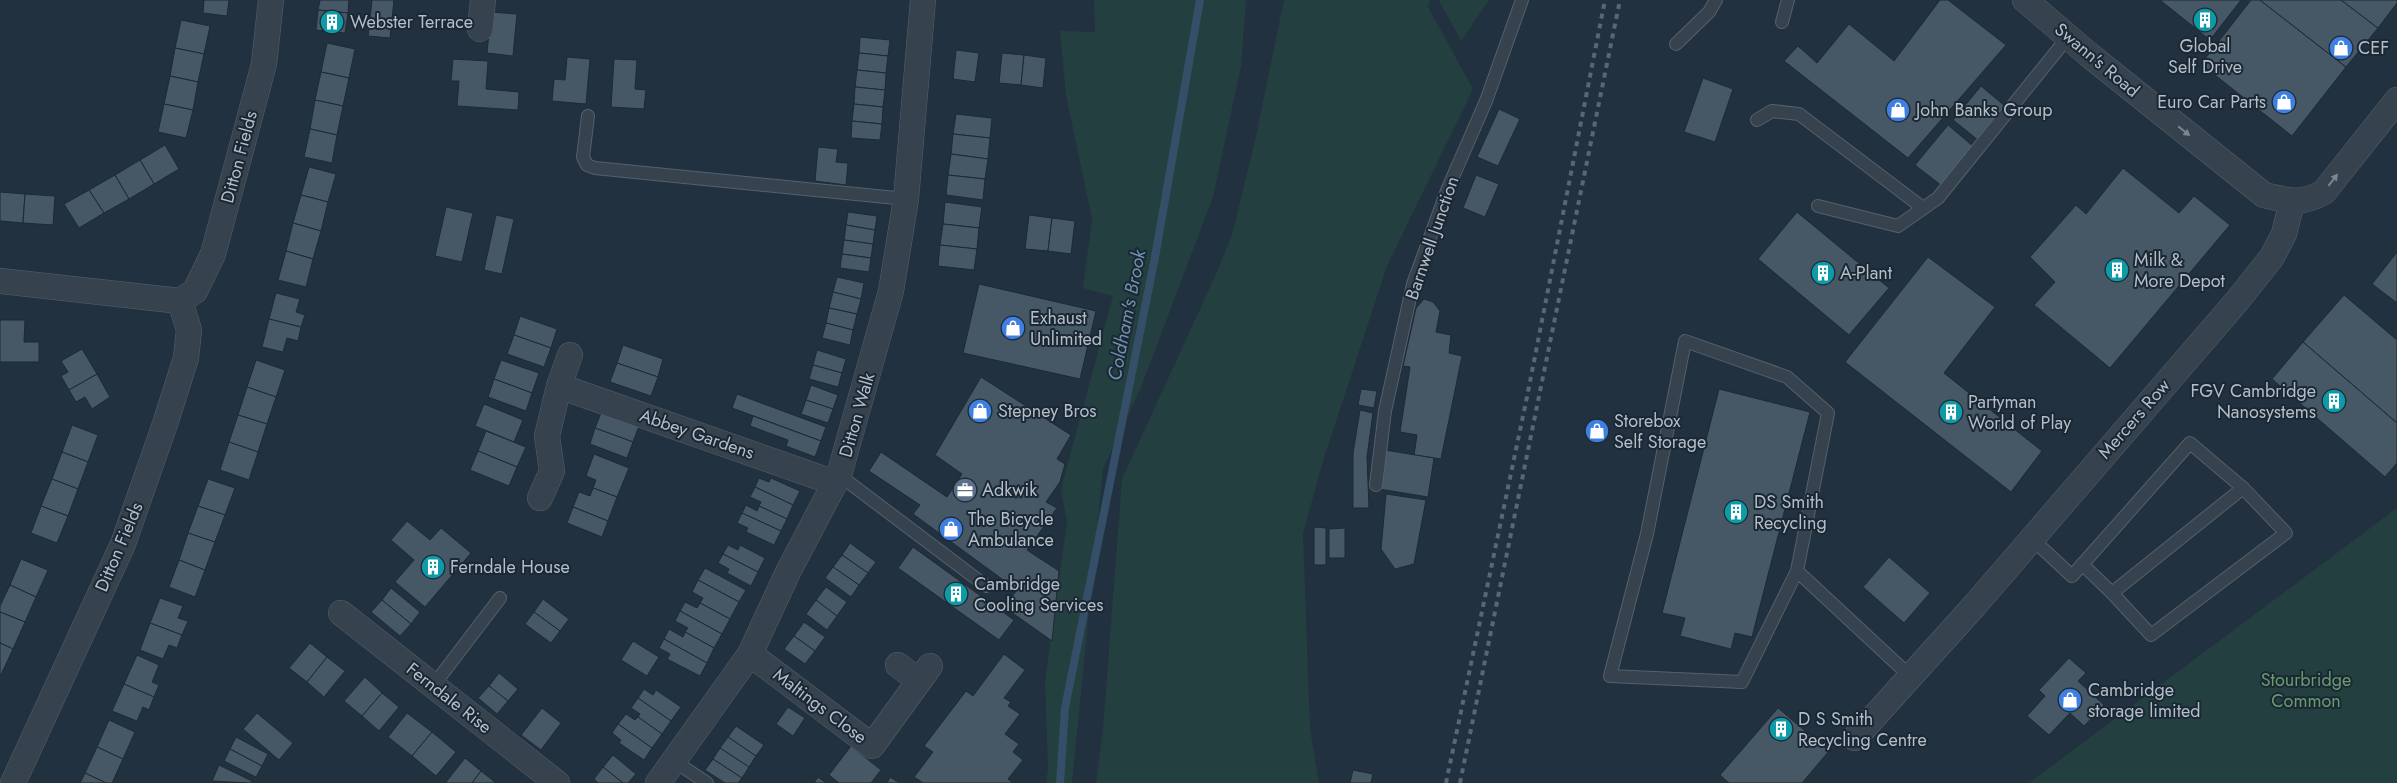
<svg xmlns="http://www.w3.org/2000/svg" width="2397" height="783" font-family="Jost,sans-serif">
	<rect width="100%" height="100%" fill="#22313f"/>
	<g fill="#243f40">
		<path d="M1094 0H1246L1241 66 1213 197 1141 387 1103 469 1072 783H1046L1048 769 1045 681 1067 522 1061 489 1113 296 1083 288 1092 219 1066 95 1060 31 1095 32Z"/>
		<path d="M1284 0H1430L1428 7 1473 89 1387 266 1323 461 1303 533 1310 729 1319 783H1096L1103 729 1122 479 1217 272 1232 235 1255 141Z"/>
		<path d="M1439 0H1489L1461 41Z"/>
		<path d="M2397 508V783H2029Z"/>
	</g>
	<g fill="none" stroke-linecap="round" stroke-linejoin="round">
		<path stroke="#344f67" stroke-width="8" d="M1060 783 1065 708 1155 257 1200 0"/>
	</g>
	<g fill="#465765" stroke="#1d2a36">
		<path d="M204 0H229L227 16 203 13Z"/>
		<path d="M320 0H349L348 13 318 10Z"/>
		<path d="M372 0H394L390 38 368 36Z"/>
		<path d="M1940 0H1948L2006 45 1908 158 1784 61 1798 46 1817 63 1849 24 1894 61Z"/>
		<path d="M2160 0H2241L2210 40Z"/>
		<path d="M2251 0H2260L2346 67 2292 136 2201 64Z"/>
		<path d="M2260 0H2341L2378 28 2346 67Z"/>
		<path d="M2341 0H2397V3L2378 28Z"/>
		<path d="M318 10 348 13 345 33 316 30Z"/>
		<path d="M491 12 517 14 513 56 487 53Z"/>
		<path d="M181 20 210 26 204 54 175 48Z"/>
		<path d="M860 37 890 40 888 56 859 53Z"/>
		<path d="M327 43 355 49 349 78 321 72Z"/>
		<path d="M175 48 204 54 198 82 170 76Z"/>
		<path d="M956 50 979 53 975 82 953 79Z"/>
		<path d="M859 53 888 56 886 73 857 70Z"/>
		<path d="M1002 53 1024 55 1021 85 999 83Z"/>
		<path d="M1024 55 1046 58 1043 88 1021 85Z"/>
		<path d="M567 57 590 59 586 104 552 101 554 79 565 80Z"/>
		<path d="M453 59 488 61 486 89 519 92 518 110 457 106 459 81H451Z"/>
		<path d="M614 59 637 60 635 89 646 90 644 109 611 107Z"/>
		<path d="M857 70 886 73 885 90 855 87Z"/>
		<path d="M321 72 349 78 343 106 315 100Z"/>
		<path d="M170 76 198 82 193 110 164 104Z"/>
		<path d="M1703 78 1733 89 1715 142 1684 132Z"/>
		<path d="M1981 86 2006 107 1978 140 1953 120Z"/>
		<path d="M855 87 885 90 883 107 854 104Z"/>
		<path d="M315 100 343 106 337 135 310 129Z"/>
		<path d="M164 104 193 110 186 138 158 132Z"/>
		<path d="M854 104 883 107 882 124 852 121Z"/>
		<path d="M1499 109 1520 119 1498 166 1477 157Z"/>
		<path d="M956 114 992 118 990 138 953 134Z"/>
		<path d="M852 121 882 124 880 140 851 138Z"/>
		<path d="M1948 125 1974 147 1942 186 1915 165Z"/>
		<path d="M310 129 337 135 332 163 304 157Z"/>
		<path d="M953 134 990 138 988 159 951 154Z"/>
		<path d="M165 145 179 169 154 184 140 160Z"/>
		<path d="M818 147 838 149 836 162 848 163 846 185 815 181Z"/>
		<path d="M951 154 988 159 985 179 948 175Z"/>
		<path d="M140 160 154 184 129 199 115 175Z"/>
		<path d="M309 167 336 174 328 202 301 195Z"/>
		<path d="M2123 168 2179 213 2194 196 2230 225 2110 368 2034 305 2055 282 2030 257 2076 205 2086 214Z"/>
		<path d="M115 175 129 199 104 213 89 190Z"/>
		<path d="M948 175 985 179 983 200 946 195Z"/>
		<path d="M1476 175 1499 184 1485 217 1463 208Z"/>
		<path d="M89 190 104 213 79 228 64 204Z"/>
		<path d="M0 192 25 194 23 223 0 221Z"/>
		<path d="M25 194 55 196 53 225 23 223Z"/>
		<path d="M301 195 328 202 321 231 293 223Z"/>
		<path d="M945 202 982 207 979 228 943 224Z"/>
		<path d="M446 207 473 213 462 262 435 256Z"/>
		<path d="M848 212 877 216 875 230 846 225Z"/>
		<path d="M1797 212 1889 288 1849 335 1758 259Z"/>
		<path d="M496 215 514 219 502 274 484 270Z"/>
		<path d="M1029 215 1052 218 1048 251 1025 249Z"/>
		<path d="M1052 218 1075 221 1071 254 1048 251Z"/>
		<path d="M293 223 321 231 313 259 286 251Z"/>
		<path d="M943 224 979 228 977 249 940 245Z"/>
		<path d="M846 225 875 230 873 244 844 240Z"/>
		<path d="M844 240 873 244 871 258 842 254Z"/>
		<path d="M940 245 977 249 974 270 938 266Z"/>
		<path d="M286 251 313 259 306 287 278 280Z"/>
		<path d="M2397 252V303L2372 284Z"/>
		<path d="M842 254 871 258 869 272 840 268Z"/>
		<path d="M1928 257 1995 307 1944 373 2042 451 2011 492 1845 362Z"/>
		<path d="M837 277 864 283 861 299 833 292Z"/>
		<path d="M979 284 1096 311 1080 379 963 353Z"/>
		<path d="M833 292 861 299 857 314 829 308Z"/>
		<path d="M276 293 300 299 296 312 305 315 301 327 269 319Z"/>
		<path d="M2344 295 2397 340V423L2303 342Z"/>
		<path d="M1424 299 1433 302 1440 311 1436 332 1451 335 1449 353 1462 356 1441 459 1414 455 1417 435 1400 432 1410 367 1403 366 1416 308Z"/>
		<path d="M829 308 857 314 853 330 826 323Z"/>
		<path d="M520 316 557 329 551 348 514 335Z"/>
		<path d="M269 319 301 327 298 341 287 338 283 352 262 347Z"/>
		<path d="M0 320H25L24 342H39V362H0Z"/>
		<path d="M826 323 853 330 850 345 822 338Z"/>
		<path d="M514 335 551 348 544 367 507 354Z"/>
		<path d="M2303 342 2397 423V463L2385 477 2272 379Z"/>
		<path d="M623 345 663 359 658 377 617 363Z"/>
		<path d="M82 349 97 374 69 390 61 376 68 372 61 361Z"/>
		<path d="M817 350 846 359 842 373 813 365Z"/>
		<path d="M256 360 285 370 276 397 247 387Z"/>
		<path d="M501 360 539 373 532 393 494 379Z"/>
		<path d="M617 363 658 377 651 396 610 382Z"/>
		<path d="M813 365 842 373 838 387 809 379Z"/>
		<path d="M97 374 110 397 92 409 85 397 76 402 69 390Z"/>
		<path d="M981 377 1071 435 1057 459 1065 464 1060 482 1046 502 1057 508 1027 550 1059 571 1052 641 1004 607 1017 590 913 514 920 505 869 471 881 452 947 497 962 474 935 455Z"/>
		<path d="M494 379 532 393 526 411 488 397Z"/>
		<path d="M811 385 838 395 833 409 806 400Z"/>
		<path d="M247 387 276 397 267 424 238 415Z"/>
		<path d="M1361 389 1377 391 1374 408 1358 405Z"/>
		<path d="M1719 389 1810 412 1752 637 1735 633 1731 649 1680 636 1685 618 1662 613Z"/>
		<path d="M737 394 826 427 821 441 732 408Z"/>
		<path d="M806 400 833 409 828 423 801 414Z"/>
		<path d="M484 404 523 420 514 442 475 426Z"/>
		<path d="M1360 410 1373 413 1367 457 1369 508H1353V453Z"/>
		<path d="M601 413 639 426 633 442 595 428Z"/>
		<path d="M238 415 267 424 258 452 229 442Z"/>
		<path d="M753 416 821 441 815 457 786 446 788 440 750 426Z"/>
		<path d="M72 425 98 435 88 462 62 452Z"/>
		<path d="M595 428 633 442 627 458 590 444Z"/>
		<path d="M486 431 526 447 517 467 478 451Z"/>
		<path d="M229 442 258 452 249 480 220 470Z"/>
		<path d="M1385 450 1434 458 1428 497 1379 489Z"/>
		<path d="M478 451 517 467 509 486 470 470Z"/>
		<path d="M62 452 88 462 78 489 52 479Z"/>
		<path d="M594 454 629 468 617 497 593 488 596 480 586 476Z"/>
		<path d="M759 478 769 482 771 478 800 491 793 505 755 487Z"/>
		<path d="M52 479 78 489 68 516 41 506Z"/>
		<path d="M208 479 235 488 225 515 198 506Z"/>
		<path d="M755 487 793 505 787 519 759 506 761 502 750 497Z"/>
		<path d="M593 488 617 497 608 521 573 507 579 492 590 496Z"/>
		<path d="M1386 494 1426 500 1414 564 1395 569 1381 549Z"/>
		<path d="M746 505 757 511 759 506 787 519 781 531 742 513Z"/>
		<path d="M41 506 68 516 57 543 31 533Z"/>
		<path d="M198 506 225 515 215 542 188 533Z"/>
		<path d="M573 507 608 521 602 537 567 523Z"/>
		<path d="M742 513 781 531 774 545 746 532 748 528 737 523Z"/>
		<path d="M407 521 430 540 441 528 471 553 425 607 395 582 414 560 391 540Z"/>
		<path d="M1314 527 1326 528V565H1314Z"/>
		<path d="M1345 528V558H1329V529Z"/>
		<path d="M188 533 215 542 205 570 179 560Z"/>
		<path d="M850 543 876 562 868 573 842 555Z"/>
		<path d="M728 545 738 550 740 545 765 558 758 572 723 554Z"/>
		<path d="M913 547 1014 620 999 640 898 568Z"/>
		<path d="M723 554 758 572 751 586 727 573 729 569 718 563Z"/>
		<path d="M842 555 868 573 859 585 833 567Z"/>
		<path d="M1889 557 1930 593 1904 623 1863 587Z"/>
		<path d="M21 559 48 570 36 597 10 585Z"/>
		<path d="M179 560 205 570 195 597 169 587Z"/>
		<path d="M833 567 859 585 851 597 825 578Z"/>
		<path d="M705 568 746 590 739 602 698 580Z"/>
		<path d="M698 580 739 602 730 619 700 603 703 598 692 592Z"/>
		<path d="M10 585 36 597 25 622 0 612V606Z"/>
		<path d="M826 587 847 602 837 616 816 600Z"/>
		<path d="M391 588 420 612 411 624 382 600Z"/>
		<path d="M160 598 183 606 178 618 188 621 182 635 150 623Z"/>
		<path d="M543 599 569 619 560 631 534 612Z"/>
		<path d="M382 600 411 624 400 636 371 612Z"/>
		<path d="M816 600 837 616 827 630 806 614Z"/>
		<path d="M685 602 697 608 700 603 730 619 722 634 680 611Z"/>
		<path d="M680 611 722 634 714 648 685 632 688 628 675 621Z"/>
		<path d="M0 612 25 622 13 649 0 643Z"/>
		<path d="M534 612 560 631 551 643 525 624Z"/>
		<path d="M804 622 825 637 815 651 794 636Z"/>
		<path d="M150 623 182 635 177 648 169 645 163 659 140 650Z"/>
		<path d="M669 629 683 637 685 632 714 648 707 663 664 639Z"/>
		<path d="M794 636 815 651 805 664 784 649Z"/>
		<path d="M664 639 707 663 700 676 667 659 670 654 659 648Z"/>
		<path d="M633 641 659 657 647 676 621 660Z"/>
		<path d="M0 643 13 649 1 675 0 674Z"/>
		<path d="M310 643 327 657 307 682 289 668Z"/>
		<path d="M1004 654 1025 670 1004 698 1011 702 1008 706 1020 714 1005 734 1019 744 1013 752 1023 760 1008 779 1013 783H923L914 777 933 752 924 746 966 691 973 696Z"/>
		<path d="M137 655 159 665 152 682 159 685 154 697 124 684Z"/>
		<path d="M327 657 345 671 324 697 307 682Z"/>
		<path d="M2069 658 2086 673 2078 681 2104 705 2084 726 2070 713 2049 735 2027 716 2045 696 2039 690Z"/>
		<path d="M499 673 518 689 508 701 489 686Z"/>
		<path d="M365 677 382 693 362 716 344 701Z"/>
		<path d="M124 684 154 697 149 710 143 707 137 721 112 711Z"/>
		<path d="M489 686 508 701 497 714 478 698Z"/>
		<path d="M644 689 653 695 656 690 681 707 671 721 638 698Z"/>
		<path d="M382 693 399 707 379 731 362 716Z"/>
		<path d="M638 698 671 721 662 734 638 717 640 714 631 708Z"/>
		<path d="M788 707 805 718 793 736 776 724Z"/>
		<path d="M542 708 561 723 541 750 521 735Z"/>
		<path d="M1778 708 1829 751 1802 783H1729L1720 775Z"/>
		<path d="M257 713 293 743 279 760 243 729Z"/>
		<path d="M407 713 432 732 412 756 388 737Z"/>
		<path d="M626 714 635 720 638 717 662 734 652 748 618 724Z"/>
		<path d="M109 720 135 732 123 759 97 747Z"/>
		<path d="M618 724 652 748 644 760 619 743 621 740 612 733Z"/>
		<path d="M736 726 764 745 756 756 728 737Z"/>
		<path d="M432 732 456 752 436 776 412 756Z"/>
		<path d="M236 737 268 754 262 766 230 749Z"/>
		<path d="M728 737 756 756 749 767 720 748Z"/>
		<path d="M851 746 881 770 871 783H839L829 775Z"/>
		<path d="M97 747 123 759 112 783H106L85 773Z"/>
		<path d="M720 748 749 767 742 778 713 759Z"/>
		<path d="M230 749 262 766 256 777 224 761Z"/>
		<path d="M613 755 636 774 628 783H623L603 767Z"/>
		<path d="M465 758 481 771 472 783H448L446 782Z"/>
		<path d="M713 759 742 778 738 783H725L705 770Z"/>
		<path d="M219 765 252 781 251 783 212 781Z"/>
		<path d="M603 767 623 783H598L594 779Z"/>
		<path d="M1353 770 1373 774 1371 783H1350Z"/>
		<path d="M481 771 496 783H472Z"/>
		<path d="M85 773 106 783H80Z"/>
		<path d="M818 777 826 783H814Z"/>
		<path d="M890 777 900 783H887Z"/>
	</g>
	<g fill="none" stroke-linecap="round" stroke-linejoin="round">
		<g stroke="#54616d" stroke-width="14">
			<g id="lane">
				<path d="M1782 22 1788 0"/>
				<path d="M1676 44 1709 12 1716 0"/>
				<path d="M588 116 583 157 587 165 595 168 906 199"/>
				<path d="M1757 120 1772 111 1799 114 1923 208"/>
				<path d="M1818 206 1898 226 1938 198 2068 37"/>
				<path d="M839 475 986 586"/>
				<path d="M1376 485 1385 411 1413 284 1448 188 1486 101 1522 0"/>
				<path d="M2031 538 2072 576 2190 443 2243 488 2286 533 2151 635 2112 593"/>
				<path d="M2082 564 2112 593 2243 488"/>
				<path d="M1797 571 1742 682 1610 676 1647 534 1685 341 1787 377 1828 413 1797 571 1910 676"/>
				<path d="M433 686 500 598"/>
				<path d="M674 761 707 783"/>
			</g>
		</g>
		<g stroke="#54616d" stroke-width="26">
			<g id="street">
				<path d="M2025 0 2088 54 2264 195C2288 201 2301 205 2324 192L2397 100"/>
				<path d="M480 29 483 0"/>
				<path d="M0 281 180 301 195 291 213 254 264 64 271 0"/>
				<path d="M559 386 835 483"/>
				<path d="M540 498 552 471 547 436 559 386 570 355"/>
				<path d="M341 613 557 783"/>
				<path d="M750 654 872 746 930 666"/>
				<path d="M898 665 919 681"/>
				<path d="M1855 738 1975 605 2237 301 2272 257 2284 234 2292 202"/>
				<path d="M13 783 123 544 165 424 186 358 189 330 180 301"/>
				<path d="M658 783 750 654 788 572 839 475 891 291 906 199 923 0"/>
			</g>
		</g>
		<use href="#lane" stroke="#36434f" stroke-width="12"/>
		<use href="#street" stroke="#36434f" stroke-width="25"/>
		<g stroke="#586776" stroke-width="4" stroke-dasharray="5 5" stroke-linecap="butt">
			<path d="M1446 783 1527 397 1605 0"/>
			<path d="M1460 783 1620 0"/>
		</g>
	</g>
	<defs><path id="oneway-solid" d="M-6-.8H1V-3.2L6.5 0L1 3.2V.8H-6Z" transform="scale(1.25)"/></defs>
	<g fill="#7a8793">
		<use href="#oneway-solid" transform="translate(2184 131) rotate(39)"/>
		<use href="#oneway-solid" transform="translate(2333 180) rotate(-52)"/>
	</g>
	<defs>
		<g id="building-disc" transform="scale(1.25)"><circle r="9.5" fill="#0f9aa8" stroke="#1b2834"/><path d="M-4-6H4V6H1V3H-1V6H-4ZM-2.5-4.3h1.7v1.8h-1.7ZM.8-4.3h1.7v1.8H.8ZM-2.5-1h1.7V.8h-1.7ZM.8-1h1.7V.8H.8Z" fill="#fff"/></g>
		<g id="shop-disc" transform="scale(1.25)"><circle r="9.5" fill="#3f7fe0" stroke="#1b2834"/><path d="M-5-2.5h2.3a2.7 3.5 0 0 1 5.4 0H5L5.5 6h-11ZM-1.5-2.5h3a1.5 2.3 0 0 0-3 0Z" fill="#fff"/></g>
		<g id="office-disc" transform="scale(1.25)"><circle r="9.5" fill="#5c6f8a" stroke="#1b2834"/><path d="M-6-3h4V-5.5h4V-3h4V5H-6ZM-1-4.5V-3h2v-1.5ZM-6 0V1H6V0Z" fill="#fff"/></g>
	</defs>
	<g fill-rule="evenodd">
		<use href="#building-disc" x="2205" y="20"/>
		<use href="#building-disc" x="332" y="22"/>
		<use href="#shop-disc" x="2341" y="48"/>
		<use href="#shop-disc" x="2284" y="102"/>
		<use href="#shop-disc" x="1898" y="110"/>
		<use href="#building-disc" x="2117" y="270"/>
		<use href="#building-disc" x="1823" y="273"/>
		<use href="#shop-disc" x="1013" y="328"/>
		<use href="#building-disc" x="2334" y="401"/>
		<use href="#shop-disc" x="980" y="411"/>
		<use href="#building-disc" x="1951" y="412"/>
		<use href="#shop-disc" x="1597" y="431"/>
		<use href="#office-disc" x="965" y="490"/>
		<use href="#building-disc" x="1736" y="512"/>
		<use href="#shop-disc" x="951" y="529"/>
		<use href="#building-disc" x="433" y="567"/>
		<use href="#building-disc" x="956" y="594"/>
		<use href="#shop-disc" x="2070" y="700"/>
		<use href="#building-disc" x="1781" y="729"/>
	</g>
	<g text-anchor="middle" stroke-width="4" stroke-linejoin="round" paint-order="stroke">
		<g font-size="18" fill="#b2beca" stroke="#1b2834" text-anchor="start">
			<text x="350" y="28">Webster Terrace</text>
			<text x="2205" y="52" text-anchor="middle">Global<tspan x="2205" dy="21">Self Drive</tspan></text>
			<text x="2358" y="54">CEF</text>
			<text x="2266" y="108" text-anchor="end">Euro Car Parts</text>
			<text x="1916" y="116">John Banks Group</text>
			<text x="2134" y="266">Milk &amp;<tspan x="2134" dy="21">More Depot</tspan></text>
			<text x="1840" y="279">A-Plant</text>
			<text x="1030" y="324">Exhaust<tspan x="1030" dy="21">Unlimited</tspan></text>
			<text x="2316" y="397" text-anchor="end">FGV Cambridge<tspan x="2316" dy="21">Nanosystems</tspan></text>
			<text x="1968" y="408">Partyman<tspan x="1968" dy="21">World of Play</tspan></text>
			<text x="998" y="417">Stepney Bros</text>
			<text x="1614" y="427">Storebox<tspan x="1614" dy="21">Self Storage</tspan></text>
			<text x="982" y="496">Adkwik</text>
			<text x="1754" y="508">DS Smith<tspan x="1754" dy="21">Recycling</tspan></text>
			<text x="968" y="525">The Bicycle<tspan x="968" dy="21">Ambulance</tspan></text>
			<text x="450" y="573">Ferndale House</text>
			<text x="974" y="590">Cambridge<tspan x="974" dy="21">Cooling Services</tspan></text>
			<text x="2088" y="696">Cambridge<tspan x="2088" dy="21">storage limited</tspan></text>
			<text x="1798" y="725">D S Smith<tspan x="1798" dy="21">Recycling Centre</tspan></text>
		</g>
		<g font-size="18" fill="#b2beca" stroke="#1b2834">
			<text transform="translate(2097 60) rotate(40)" y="6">Swann's Road</text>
			<text transform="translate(239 157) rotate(-75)" y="6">Ditton Fields</text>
			<text transform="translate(1432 238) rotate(-71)" y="6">Barnwell Junction</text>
			<text transform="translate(857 415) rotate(-74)" y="6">Ditton Walk</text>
			<text transform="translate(2134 419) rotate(-49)" y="6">Mercers Row</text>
			<text transform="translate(697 434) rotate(19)" y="6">Abbey Gardens</text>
			<text transform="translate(119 547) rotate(-67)" y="6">Ditton Fields</text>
			<text transform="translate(449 698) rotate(38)" y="6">Ferndale Rise</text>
			<text transform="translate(820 706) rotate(37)" y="6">Maltings Close</text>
		</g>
		<g font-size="18" fill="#679c6e" stroke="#1b2834">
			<text x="2306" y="686">Stourbridge<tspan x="2306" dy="21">Common</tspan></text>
		</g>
		<g font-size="19" font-style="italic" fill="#7092af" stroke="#1b2834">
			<text transform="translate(1126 315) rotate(-79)" y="7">Coldham's Brook</text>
		</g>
	</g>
</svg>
